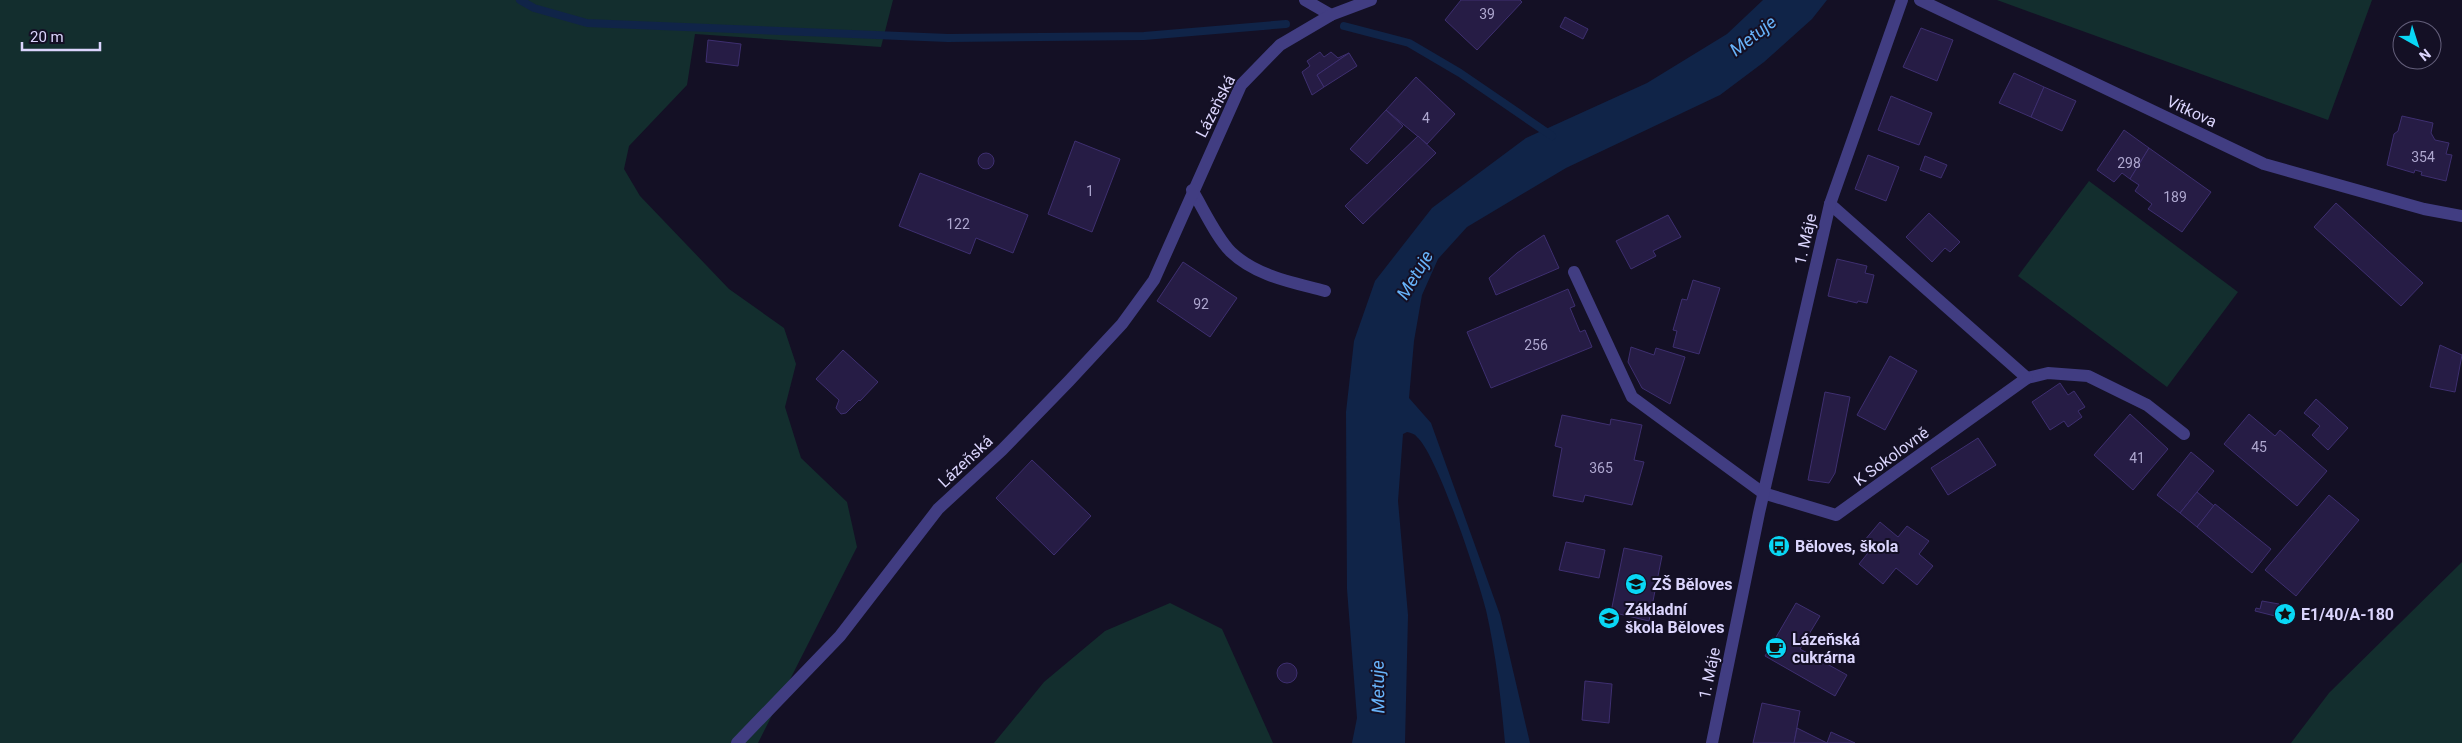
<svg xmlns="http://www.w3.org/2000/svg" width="2462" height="743" font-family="Roboto,sans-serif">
	<rect width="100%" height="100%" fill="#141025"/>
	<g fill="#132e2e">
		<path d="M0 0H893L881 47 695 34 687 85 629 146 624 169 640 196 729 289 784 328 796 364 785 407 801 458 847 502 857 547 758 743H0Z"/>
		<path d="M1997 0H2372L2328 120Z"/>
		<path d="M2089 181 2238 292 2167 387 2018 276Z"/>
		<path d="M2462 562V743H2291L2329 693Z"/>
		<path d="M1170 603 1222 629 1273 743H994L1044 682 1105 631Z"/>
	</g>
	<path fill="#102448" d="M1763 0H1827L1812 19 1764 62 1720 95 1566 168 1467 227 1438 259 1422 295 1414 341 1409 398 1431 423 1500 615 1530 743H1505C1501 699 1496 654 1486 610 1479 581 1437 454 1417 437 1415 434 1411 433 1407 432L1403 434 1398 501 1408 615 1405 743H1352L1357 718 1347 589 1346 412 1354 341 1375 281 1432 208 1526 138 1647 83 1727 34Z"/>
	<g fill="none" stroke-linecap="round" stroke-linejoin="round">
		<g stroke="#102448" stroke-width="8">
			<path d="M520 0 534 8 587 23 948 38 1144 36 1286 24"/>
			<path d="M1344 26 1409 43 1460 73 1552 136"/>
		</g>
	</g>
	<g fill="#261c45" stroke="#3e2f70">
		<path d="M1461 0H1520L1522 2 1477 50 1445 20Z"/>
		<path d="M1565 17 1588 29 1583 39 1560 27Z"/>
		<path d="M1921 28 1953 40 1937 81 1903 67Z"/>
		<path d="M708 40 741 44 738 66 706 62Z"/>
		<path d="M1320 52 1324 57 1331 52 1338 58 1349 53 1317 75 1324 87 1312 95 1302 72 1310 66 1307 61Z"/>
		<path d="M1349 53 1357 66 1324 87 1317 75Z"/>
		<path d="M2014 73 2044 87 2031 117 1999 103Z"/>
		<path d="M1416 77 1455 114 1427 144 1386 110Z"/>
		<path d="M2044 87 2076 101 2062 131 2031 117Z"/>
		<path d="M1891 96 1932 113 1919 145 1878 130Z"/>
		<path d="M1386 110 1403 126 1367 164 1350 149Z"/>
		<path d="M2402 116 2433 123 2431 133 2435 140 2449 143 2446 154 2452 155 2446 181 2421 175 2422 172 2415 170 2414 173 2387 165 2394 134 2398 131Z"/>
		<path d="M2124 130 2149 148 2130 179 2122 173 2114 182 2097 170Z"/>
		<path d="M1418 136 1436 153 1363 224 1345 206Z"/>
		<path d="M1075 141 1120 159 1092 232 1048 214Z"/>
		<path d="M2149 148 2211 192 2182 232 2148 209 2152 204 2135 191 2139 185 2130 179Z"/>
		<circle cx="986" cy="161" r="8"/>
		<path d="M1868 155 1899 167 1886 201 1855 189Z"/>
		<path d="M1925 156 1947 165 1941 178 1920 170Z"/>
		<path d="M920 173 1028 215 1013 253 976 238 970 254 899 226Z"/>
		<path d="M2336 203 2423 283 2401 306 2314 227Z"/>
		<path d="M1929 213 1960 242 1950 252 1945 248 1932 262 1906 237Z"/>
		<path d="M1668 215 1681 237 1653 251 1656 256 1631 269 1616 241Z"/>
		<path d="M1544 235 1559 268 1496 295 1489 278 1517 253Z"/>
		<path d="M1837 259 1867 266 1865 273 1874 275 1867 303 1858 301 1857 303 1828 296Z"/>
		<path d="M1183 262 1237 298 1210 337 1157 301Z"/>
		<path d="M1693 280 1720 288 1699 354 1673 347 1677 331 1673 330 1682 299 1687 300Z"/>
		<path d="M1568 289 1575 306 1570 308 1580 332 1585 330 1592 347 1491 388 1467 332Z"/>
		<path d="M2440 345 2462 355 2455 392 2430 387Z"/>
		<path d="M1631 347 1654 355 1656 348 1685 357 1670 404 1642 388 1628 362Z"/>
		<path d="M843 350 878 382 860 401 859 400 846 413 841 414 836 408 839 400 816 379Z"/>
		<path d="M1890 356 1917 371 1885 430 1857 415Z"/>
		<path d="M2060 383 2068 395 2074 391 2085 407 2078 411 2082 417 2068 427 2064 421 2050 430 2032 402Z"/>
		<path d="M1825 392 1850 397 1835 473 1829 483 1808 480Z"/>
		<path d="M2316 399 2348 428 2328 450 2312 435 2320 426 2304 413Z"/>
		<path d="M2130 414 2168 449 2133 490 2094 455Z"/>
		<path d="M2249 414 2275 436 2280 430 2327 471 2297 506 2224 444Z"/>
		<path d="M1562 415 1610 425 1611 419 1642 425 1634 460 1644 462 1632 505 1585 495 1583 502 1553 496 1562 448 1555 446Z"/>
		<path d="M1978 438 1996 465 1948 495 1931 468Z"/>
		<path d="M2191 452 2214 471 2180 513 2157 495Z"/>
		<path d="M1032 460 1091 516 1054 555 996 498Z"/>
		<path d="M2197 492 2214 506 2197 527 2180 513Z"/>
		<path d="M2329 495 2359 520 2296 596 2265 570Z"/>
		<path d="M2215 504 2271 549 2252 573 2197 527Z"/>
		<path d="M1880 522 1898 537 1907 526 1929 541 1919 554 1933 566 1917 585 1896 568 1883 584 1859 564 1872 548 1864 541Z"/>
		<path d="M1566 542 1605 550 1599 578 1559 570Z"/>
		<path d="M1624 548 1662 556 1649 621 1611 612Z"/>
		<path d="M2262 601 2279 604 2284 610 2282 615 2287 619 2255 611 2256 608 2260 609Z"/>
		<path d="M1796 603 1820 616 1800 649 1847 675 1835 696 1765 656Z"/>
		<circle cx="1287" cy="673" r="10"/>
		<path d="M1585 681 1612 684 1609 723 1582 720Z"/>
		<path d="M1762 703 1800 711 1794 743H1753Z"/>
		<path d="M1797 728 1827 743H1794Z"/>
		<path d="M1831 732 1855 743H1827Z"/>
	</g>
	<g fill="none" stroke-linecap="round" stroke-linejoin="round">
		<path stroke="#413d82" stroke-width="12" d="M2027 378 2048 373 2088 376 2147 405 2184 434"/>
		<g stroke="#413d82" stroke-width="12">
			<path d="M1305 0 1331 15"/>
			<path d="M1920 0 2264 164 2424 209 2462 216"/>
			<path d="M1192 190C1203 208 1216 237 1231 252 1256 276 1292 282 1325 291"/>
			<path d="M1574 272 1632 397 1763 493 1836 515 2027 378 1830 204"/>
			<path d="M737 743 840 636 938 509 1002 450 1069 381 1122 324 1154 280 1241 85 1280 45 1331 15 1371 0"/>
			<path d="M1712 743 1759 513 1830 204 1902 0"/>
		</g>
	</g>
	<defs>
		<g id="bus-disc" transform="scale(1.125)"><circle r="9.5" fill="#09d7f5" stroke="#141025"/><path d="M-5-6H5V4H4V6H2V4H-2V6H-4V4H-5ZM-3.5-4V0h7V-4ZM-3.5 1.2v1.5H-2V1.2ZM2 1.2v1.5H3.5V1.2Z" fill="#111"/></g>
		<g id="school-disc" transform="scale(1.125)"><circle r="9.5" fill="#09d7f5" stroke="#141025"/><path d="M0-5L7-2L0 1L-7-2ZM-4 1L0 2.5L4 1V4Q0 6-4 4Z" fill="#111"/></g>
		<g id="sight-disc" transform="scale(1.125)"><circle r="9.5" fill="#09d7f5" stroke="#141025"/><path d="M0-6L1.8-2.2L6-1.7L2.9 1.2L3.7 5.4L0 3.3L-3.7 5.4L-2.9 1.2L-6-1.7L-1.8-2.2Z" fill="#111"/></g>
		<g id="cafe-disc" transform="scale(1.125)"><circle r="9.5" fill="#09d7f5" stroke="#141025"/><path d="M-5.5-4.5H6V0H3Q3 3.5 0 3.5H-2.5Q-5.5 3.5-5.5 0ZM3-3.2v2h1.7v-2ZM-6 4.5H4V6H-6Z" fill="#111"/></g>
	</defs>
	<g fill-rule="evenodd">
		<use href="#bus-disc" x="1779" y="546"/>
		<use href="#school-disc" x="1636" y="584"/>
		<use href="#sight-disc" x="2285" y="614"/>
		<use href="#school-disc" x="1609" y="618"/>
		<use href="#cafe-disc" x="1776" y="648"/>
	</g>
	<g text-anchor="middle" stroke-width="4" stroke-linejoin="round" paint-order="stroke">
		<g font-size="14" fill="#aea7cf">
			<text x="1487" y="19">39</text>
			<text x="1426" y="123">4</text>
			<text x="2423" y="162">354</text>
			<text x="2129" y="168">298</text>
			<text x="1090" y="196">1</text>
			<text x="2175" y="202">189</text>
			<text x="958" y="229">122</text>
			<text x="1201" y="309">92</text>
			<text x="1536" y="350">256</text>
			<text x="2259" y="452">45</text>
			<text x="2137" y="463">41</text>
			<text x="1601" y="473">365</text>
		</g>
		<g font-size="16" fill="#dbd5fd" stroke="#141025">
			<text transform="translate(1215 106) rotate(-63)" y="6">Lázeňská</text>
			<text transform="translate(2192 111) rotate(25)" y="6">Vítkova</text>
			<text transform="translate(1805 239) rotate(-77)" y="6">1. Máje</text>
			<text transform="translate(1891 456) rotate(-36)" y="6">K Sokolovně</text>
			<text transform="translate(965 461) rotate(-43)" y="6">Lázeňská</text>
			<text transform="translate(1709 673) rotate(-78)" y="6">1. Máje</text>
		</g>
		<g font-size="16" font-weight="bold" fill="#dbd5fd" stroke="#141025" text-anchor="start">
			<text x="1795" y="552">Běloves, škola</text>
			<text x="1652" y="590">ZŠ Běloves</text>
			<text x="1625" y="615">Základní<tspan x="1625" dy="18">škola Běloves</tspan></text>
			<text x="2301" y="620">E1/40/A-180</text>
			<text x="1792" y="645">Lázeňská<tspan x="1792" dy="18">cukrárna</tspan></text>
		</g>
		<g font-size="18" font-style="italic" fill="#67b2f9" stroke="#141025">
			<text transform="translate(1753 36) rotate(-38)" y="6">Metuje</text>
			<text transform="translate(1415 275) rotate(-59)" y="6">Metuje</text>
			<text transform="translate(1378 687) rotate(-91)" y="6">Metuje</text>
		</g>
	</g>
	<g transform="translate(2417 45) rotate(141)"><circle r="24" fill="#141025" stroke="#645f7b"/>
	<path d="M0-4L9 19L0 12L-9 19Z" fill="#09d7f5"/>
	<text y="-8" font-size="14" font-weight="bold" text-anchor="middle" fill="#dbd5fd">N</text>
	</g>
	<path d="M22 42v8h78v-8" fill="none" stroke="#dbd5fd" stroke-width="2.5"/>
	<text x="30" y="42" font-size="15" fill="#dbd5fd" stroke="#141025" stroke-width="4" paint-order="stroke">20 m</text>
</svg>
